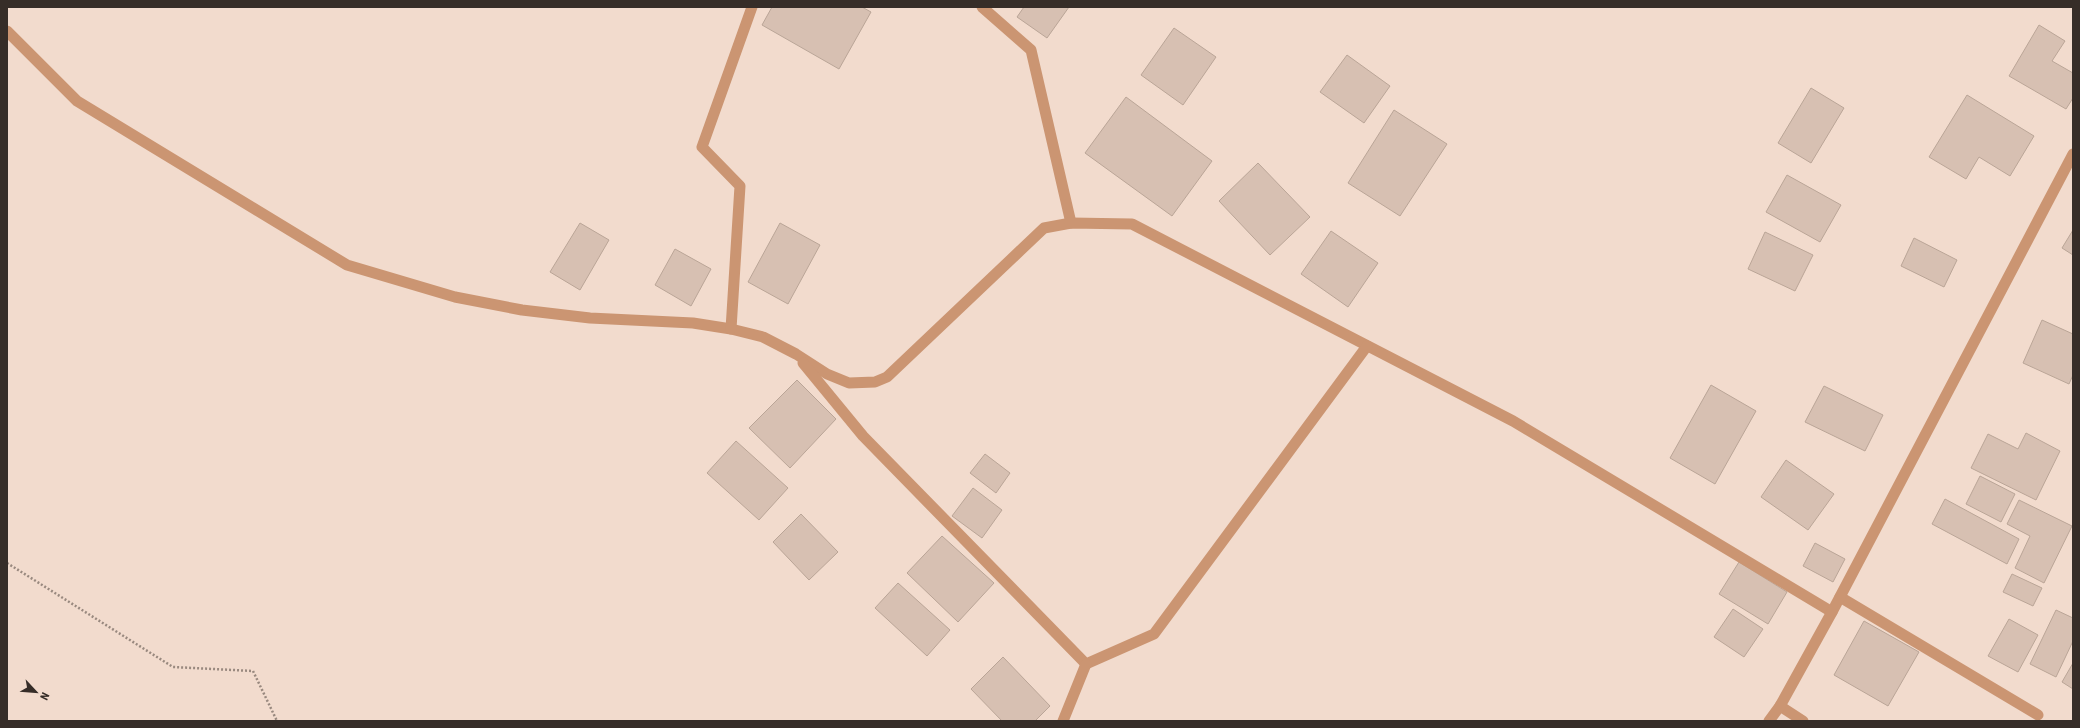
<svg xmlns="http://www.w3.org/2000/svg" width="2080" height="728" font-family="'Roboto Condensed',sans-serif">
	<rect width="100%" height="100%" fill="#f2dbcd"/>
	<g fill="#d7c0b2" stroke="#baa597">
		<path d="M772 7H862L871 12 839 69 762 25Z"/>
		<path d="M1024 7H1069L1047 38 1017 17Z"/>
		<path d="M2039 25 2065 41 2052 61 2073 73V98L2066 109 2009 76Z"/>
		<path d="M1174 28 1216 57 1183 105 1141 75Z"/>
		<path d="M1347 55 1390 86 1364 123 1320 92Z"/>
		<path d="M1811 88 1844 108 1811 163 1778 143Z"/>
		<path d="M1967 95 2034 136 2010 176 1979 157 1966 179 1929 157Z"/>
		<path d="M1126 97 1212 161 1172 216 1085 153Z"/>
		<path d="M1394 110 1447 144 1400 216 1348 183Z"/>
		<path d="M1258 163 1310 217 1270 255 1219 201Z"/>
		<path d="M1787 175 1841 205 1820 242 1766 212Z"/>
		<path d="M580 223 609 240 580 290 550 272Z"/>
		<path d="M780 223 820 245 788 304 748 282Z"/>
		<path d="M2073 230V255L2062 248Z"/>
		<path d="M1331 231 1378 263 1348 307 1301 274Z"/>
		<path d="M1765 232 1813 255 1795 291 1748 269Z"/>
		<path d="M1914 238 1957 260 1944 287 1901 266Z"/>
		<path d="M675 249 711 269 691 306 655 285Z"/>
		<path d="M2042 320 2073 334V375L2069 384 2023 363Z"/>
		<path d="M797 380 836 419 790 468 749 428Z"/>
		<path d="M1711 385 1756 411 1715 484 1670 458Z"/>
		<path d="M1824 386 1883 415 1865 451 1805 422Z"/>
		<path d="M2026 433 2060 451 2036 500 1971 468 1988 434 2018 449Z"/>
		<path d="M736 441 788 488 759 520 707 473Z"/>
		<path d="M985 454 1010 473 996 493 970 473Z"/>
		<path d="M1786 460 1834 494 1808 530 1761 497Z"/>
		<path d="M1980 476 2015 494 2001 522 1966 504Z"/>
		<path d="M973 488 1002 510 982 538 952 516Z"/>
		<path d="M1945 499 2019 539 2007 564 1932 524Z"/>
		<path d="M2019 500 2072 526 2044 583 2015 568 2030 536 2007 524Z"/>
		<path d="M801 514 838 552 809 580 773 542Z"/>
		<path d="M942 536 994 583 958 622 907 573Z"/>
		<path d="M1815 543 1845 559 1833 582 1803 566Z"/>
		<path d="M1739 562 1787 592 1768 624 1719 594Z"/>
		<path d="M2012 574 2042 588 2033 606 2003 592Z"/>
		<path d="M898 583 950 630 927 656 875 608Z"/>
		<path d="M1733 609 1763 629 1744 657 1714 637Z"/>
		<path d="M2056 610 2073 618V641L2056 677 2030 664Z"/>
		<path d="M2009 619 2038 635 2018 672 1988 656Z"/>
		<path d="M1864 621 1919 652 1888 706 1834 675Z"/>
		<path d="M1003 657 1050 706 1035 721H1002L971 689Z"/>
		<path d="M2073 663V689L2062 682Z"/>
	</g>
	<g fill="none" stroke-linecap="round" stroke-linejoin="round">
		<path stroke="#99897f" stroke-width="2.5" stroke-dasharray="2 2" stroke-linecap="butt" d="M7 563 173 667 253 671 277 721"/>
		<g stroke="#cb9572" stroke-width="11">
			<path d="M982 7 1031 50 1071 223"/>
			<path d="M7 31 77 101 347 265 455 297 522 310 590 318 693 323 731 329 763 337 796 354 827 374 849 383 875 382 887 377 1044 228 1071 223 1132 224 1513 421 1832 612"/>
			<path d="M731 329 740 186 702 147 752 7"/>
			<path d="M803 363 863 436 1086 664 1154 634 1367 346"/>
			<path d="M1840 597 2038 715"/>
			<path d="M1780 706 1803 721"/>
			<path d="M1063 721 1086 664"/>
			<path d="M1769 721 1780 706 1832 612 2073 154"/>
		</g>
	</g>
	<rect width="2080" height="728" fill="none" stroke="#362d28" stroke-width="16"/>
	<g transform="translate(36 692) rotate(116)" stroke="#f2dbcd" stroke-width="3" paint-order="stroke">
	<path d="M0-3L7 15L0 10L-7 15Z" fill="#362d28"/>
	<text y="-6" font-size="11" font-weight="bold" text-anchor="middle" fill="#362d28">N</text>
	</g>
</svg>
